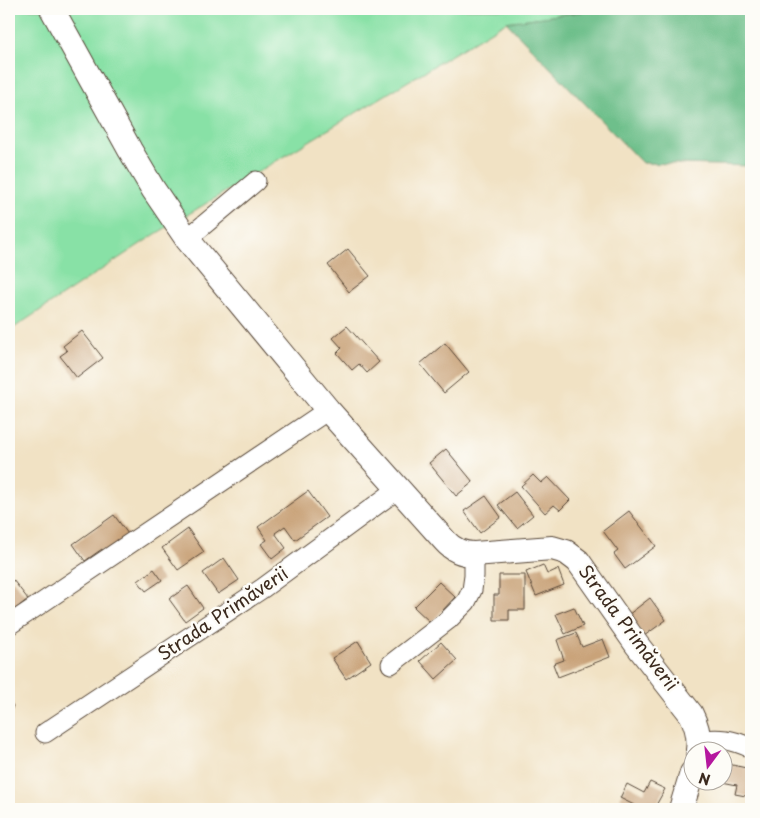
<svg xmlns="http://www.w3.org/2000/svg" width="760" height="818" font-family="'Playpen Sans',sans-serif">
	<rect width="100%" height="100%" fill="#fdfcf7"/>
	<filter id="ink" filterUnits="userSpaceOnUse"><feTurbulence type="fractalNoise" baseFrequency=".02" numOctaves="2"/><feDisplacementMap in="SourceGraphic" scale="10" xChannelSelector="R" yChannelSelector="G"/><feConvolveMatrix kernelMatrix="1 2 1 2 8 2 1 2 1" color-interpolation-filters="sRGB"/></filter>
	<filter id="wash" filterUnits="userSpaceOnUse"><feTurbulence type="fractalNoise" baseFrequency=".0096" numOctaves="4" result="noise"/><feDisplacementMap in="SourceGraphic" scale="20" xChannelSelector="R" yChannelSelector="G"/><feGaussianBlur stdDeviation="1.12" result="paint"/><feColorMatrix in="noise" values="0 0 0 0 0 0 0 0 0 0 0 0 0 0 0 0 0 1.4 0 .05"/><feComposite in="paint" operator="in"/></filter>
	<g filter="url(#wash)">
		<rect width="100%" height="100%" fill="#f1e2c4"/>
		<path fill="#88e1a6" stroke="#628662" d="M9 9H594L588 11 506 22 154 235 9 331Z"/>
		<path fill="#6ebf8b" stroke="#547454" d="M594 9H751V166L642 163 506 22 588 11Z"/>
		<g id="blocks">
			<g fill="#c9a379">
				<path d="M348 249 370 276 349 292 328 265Z"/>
				<path d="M347 326 379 362 367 373 359 364 352 370 337 353 342 348 333 338Z"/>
				<path d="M82 331 103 358 77 378 60 356 67 351 63 346Z"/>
				<path d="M445 343 469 372 444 393 420 364Z"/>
				<path d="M446 449 473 482 456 496 429 463Z"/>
				<path d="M533 475 541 483 548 477 570 500 560 510 554 505 545 513 521 486Z"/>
				<path d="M308 491 327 517 295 540 285 526 275 533 286 548 272 559 261 544 267 540 258 527Z"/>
				<path d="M515 492 533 515 517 528 498 505Z"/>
				<path d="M486 496 501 517 480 533 464 511Z"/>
				<path d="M629 511 656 546 625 569 614 554 618 551 603 531Z"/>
				<path d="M114 515 128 534 107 556 102 549 85 561 73 544Z"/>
				<path d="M188 529 204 552 178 570 162 548Z"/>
				<path d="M224 558 239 580 218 594 203 573Z"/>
				<path d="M543 565 547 574 558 569 564 585 536 596 526 572Z"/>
				<path d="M154 569 162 580 146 591 138 581Z"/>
				<path d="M499 575H525V610H509V620H494V595H499Z"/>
				<path d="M13 580 28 599 9 614V583Z"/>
				<path d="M439 582 455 597 431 623 414 607Z"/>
				<path d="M188 586 203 608 185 621 169 599Z"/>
				<path d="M650 598 666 620 644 636 628 615Z"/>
				<path d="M574 607 583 626 565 634 556 614Z"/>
				<path d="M576 633 582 647 603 639 610 657 558 677 553 664 564 660 557 640Z"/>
				<path d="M358 641 371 662 346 679 332 658Z"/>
				<path d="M441 642 457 660 436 679 420 661Z"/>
				<path d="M9 699 13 706 9 716Z"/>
				<path d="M723 763 751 769V797L735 794 737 785 722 782Z"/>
				<path d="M650 782 665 789 654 809H642L620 798 627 784 644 793Z"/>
			</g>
		</g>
	</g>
	<g filter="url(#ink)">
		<use href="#blocks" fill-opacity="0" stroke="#564637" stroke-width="1"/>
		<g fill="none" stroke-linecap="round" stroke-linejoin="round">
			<g stroke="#564637" stroke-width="21">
				<g id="minor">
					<path d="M187 239 256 181"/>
					<path d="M9 625 328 410"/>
					<path d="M391 664 448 620 466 602 472 590 474 576V554"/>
					<path d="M45 733 263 588 398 489"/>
					<path d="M700 740C722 738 731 739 751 748"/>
				</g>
			</g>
			<g stroke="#564637" stroke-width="26">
				<g id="tertiary">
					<path d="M52 9 130 150 153 189 187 239 328 410 445 541C453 550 462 554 474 554L552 548 566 552 578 561 637 645 691 714C697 726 700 737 698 750"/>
					<path d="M681 809 692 773"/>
				</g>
			</g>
			<use href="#minor" stroke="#fff" stroke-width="19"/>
			<use href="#tertiary" stroke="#fff" stroke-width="24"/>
		</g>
	</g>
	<g text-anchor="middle" stroke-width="5" stroke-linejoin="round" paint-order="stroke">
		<g font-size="18" fill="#3b2a1e" stroke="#fdfcf7">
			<text transform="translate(223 614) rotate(-34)" y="6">Strada Primăverii</text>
			<text transform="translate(628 628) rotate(53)" y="6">Strada Primăverii</text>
		</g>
	</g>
	<rect width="760" height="818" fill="none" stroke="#fdfcf7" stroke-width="30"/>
	<g transform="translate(708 766) rotate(195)"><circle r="24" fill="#fdfcf7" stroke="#afa8a0"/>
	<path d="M0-4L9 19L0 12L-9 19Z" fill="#b5179e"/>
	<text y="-8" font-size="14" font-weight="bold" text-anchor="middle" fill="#3b2a1e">N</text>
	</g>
</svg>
